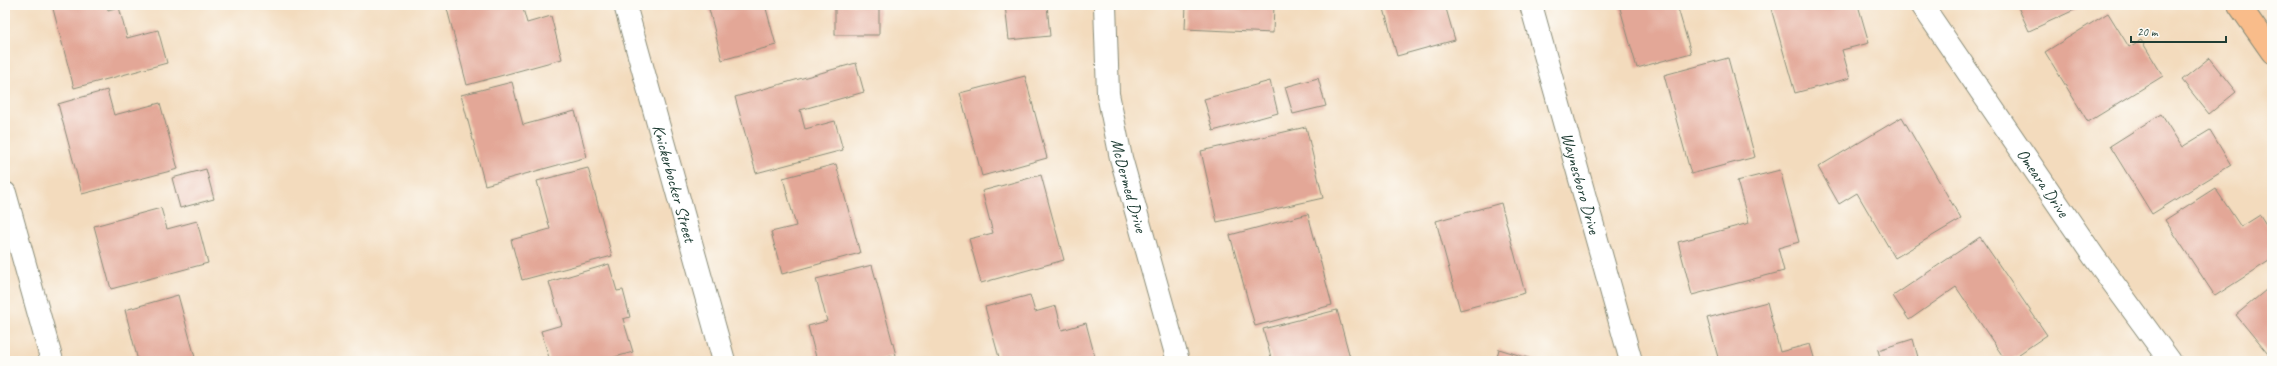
<svg xmlns="http://www.w3.org/2000/svg" width="2277" height="366" font-family="Caveat,sans-serif">
	<rect width="100%" height="100%" fill="#fdfcf7"/>
	<filter id="ink" filterUnits="userSpaceOnUse"><feTurbulence type="fractalNoise" baseFrequency=".025" numOctaves="2"/><feDisplacementMap in="SourceGraphic" scale="8" xChannelSelector="R" yChannelSelector="G"/><feConvolveMatrix kernelMatrix="1 2 1 2 8 2 1 2 1" color-interpolation-filters="sRGB"/></filter>
	<filter id="wash" filterUnits="userSpaceOnUse"><feTurbulence type="fractalNoise" baseFrequency=".012" numOctaves="4" result="noise"/><feDisplacementMap in="SourceGraphic" scale="16" xChannelSelector="R" yChannelSelector="G"/><feGaussianBlur stdDeviation="0.9" result="paint"/><feColorMatrix in="noise" values="0 0 0 0 0 0 0 0 0 0 0 0 0 0 0 0 0 1.4 0 .05"/><feComposite in="paint" operator="in"/></filter>
	<g filter="url(#wash)">
		<rect width="100%" height="100%" fill="#f3dbbd"/>
		<g id="blocks">
			<g fill="#e3a797">
				<path d="M52 5H107L108 10 119 7 127 38 158 30 167 63 74 88Z"/>
				<path d="M446 5H522L527 23 551 16 562 59 467 85Z"/>
				<path d="M708 5H765L776 45 722 60Z"/>
				<rect x="835" y="5" width="44" height="30"/>
				<path d="M1005 5H1047L1050 36 1009 40Z"/>
				<path d="M1186 5H1274L1273 33 1185 29Z"/>
				<path d="M1383 5H1445L1455 40 1397 56Z"/>
				<path d="M1619 5H1677L1691 53 1637 68Z"/>
				<path d="M1770 5H1858L1869 43 1842 50 1850 78 1795 93Z"/>
				<path d="M2017 5H2085L2029 31Z"/>
				<path d="M2108 13 2129 47 2141 40 2163 76 2088 122 2045 52Z"/>
				<path d="M1728 58 1755 157 1691 174 1664 75Z"/>
				<path d="M2209 58 2236 92 2209 114 2182 80Z"/>
				<path d="M856 63 864 92 800 110 805 129 835 121 843 150 756 173 735 97Z"/>
				<path d="M1025 76 1047 158 982 176 960 93Z"/>
				<path d="M1318 78 1326 106 1293 114 1285 87Z"/>
				<path d="M1270 81 1278 113 1213 131 1204 99Z"/>
				<path d="M512 82 523 125 575 111 587 157 485 185 461 95Z"/>
				<path d="M107 90 114 115 160 103 178 169 82 194 58 104Z"/>
				<path d="M2161 114 2182 147 2210 130 2231 165 2152 214 2110 146Z"/>
				<path d="M1902 117 1961 219 1895 258 1857 193 1839 204 1818 167Z"/>
				<path d="M1306 127 1323 198 1217 222 1201 151Z"/>
				<path d="M836 164 860 253 782 274 771 232 796 226 783 178Z"/>
				<path d="M588 168 612 256 522 280 511 240 550 229 537 181Z"/>
				<path d="M206 169 214 199 180 208 172 178Z"/>
				<path d="M1780 170 1799 242 1778 248 1784 271 1692 295 1678 242 1749 223 1737 181Z"/>
				<path d="M1041 175 1064 260 981 283 969 239 993 233 982 191Z"/>
				<path d="M2215 188 2241 227 2260 215 2272 234V259L2215 296 2165 220Z"/>
				<path d="M1501 203 1525 293 1460 310 1436 221Z"/>
				<path d="M161 208 167 229 197 221 208 263 111 289 94 226Z"/>
				<path d="M1308 214 1332 305 1255 326 1230 235Z"/>
				<path d="M1980 237 2047 335 2009 361H2006L1956 287 1909 320 1893 296Z"/>
				<path d="M609 264 617 291 623 290 630 317 623 319 633 352 601 361H550L541 331 562 325 549 282Z"/>
				<path d="M872 265 896 355 873 361H817L808 326 827 321 816 279Z"/>
				<path d="M2272 285V359L2236 315Z"/>
				<path d="M178 295 196 361H138L125 310Z"/>
				<path d="M1030 295 1035 312 1056 306 1062 330 1086 323 1096 361H1000L985 307Z"/>
				<path d="M1767 302 1780 352 1810 344 1815 361H1719L1707 318Z"/>
				<path d="M1337 310 1351 361H1272L1263 329Z"/>
				<path d="M1913 339 1919 361H1881L1878 350Z"/>
				<path d="M1499 349 1538 361H1496Z"/>
			</g>
		</g>
	</g>
	<g filter="url(#ink)">
		<use href="#blocks" fill-opacity="0" stroke="#898c78" stroke-width="1"/>
		<g fill="none" stroke-linecap="round" stroke-linejoin="round">
			<g stroke="#898c78" stroke-width="24">
				<g id="minor">
					<path id="s1" d="M625 5 724 361"/>
					<path id="s2" d="M1105 5 1108 94 1121 158 1178 361"/>
					<path id="s3" d="M1531 5 1631 361"/>
					<path id="s4" d="M1922 5 2094 257 2170 361"/>
					<path d="M5 193 52 361"/>
				</g>
			</g>
			<g stroke="#898c78" stroke-width="24">
				<path id="major" d="M2239 5 2272 52"/>
			</g>
			<use href="#minor" stroke="#fff" stroke-width="22"/>
			<use href="#major" stroke="#f9bc8a" stroke-width="22"/>
		</g>
	</g>
	<g text-anchor="middle" stroke-width="3.5" stroke-linejoin="round" paint-order="stroke">
		<g font-size="17" fill="#1f3d34" stroke="#fdfcf7">
			<text dy="6" stroke="none"><textPath href="#s1" startOffset="185">Knickerbocker Street</textPath></text>
			<text dy="6" stroke="none"><textPath href="#s3" startOffset="185">Waynesboro Drive</textPath></text>
			<text dy="6" stroke="none"><textPath href="#s4" startOffset="215">Omeara Drive</textPath></text>
			<text dy="6" stroke="none"><textPath href="#s2" startOffset="183">McDermed Drive</textPath></text>
		</g>
	</g>
	<rect width="2277" height="366" fill="none" stroke="#fdfcf7" stroke-width="20"/>
	<path d="M2131 36v6h95v-6" fill="none" stroke="#1f3d34" stroke-width="2"/>
	<text x="2137" y="36" font-size="12" fill="#1f3d34" stroke="#fdfcf7" stroke-width="3" paint-order="stroke">20 m</text>
</svg>
